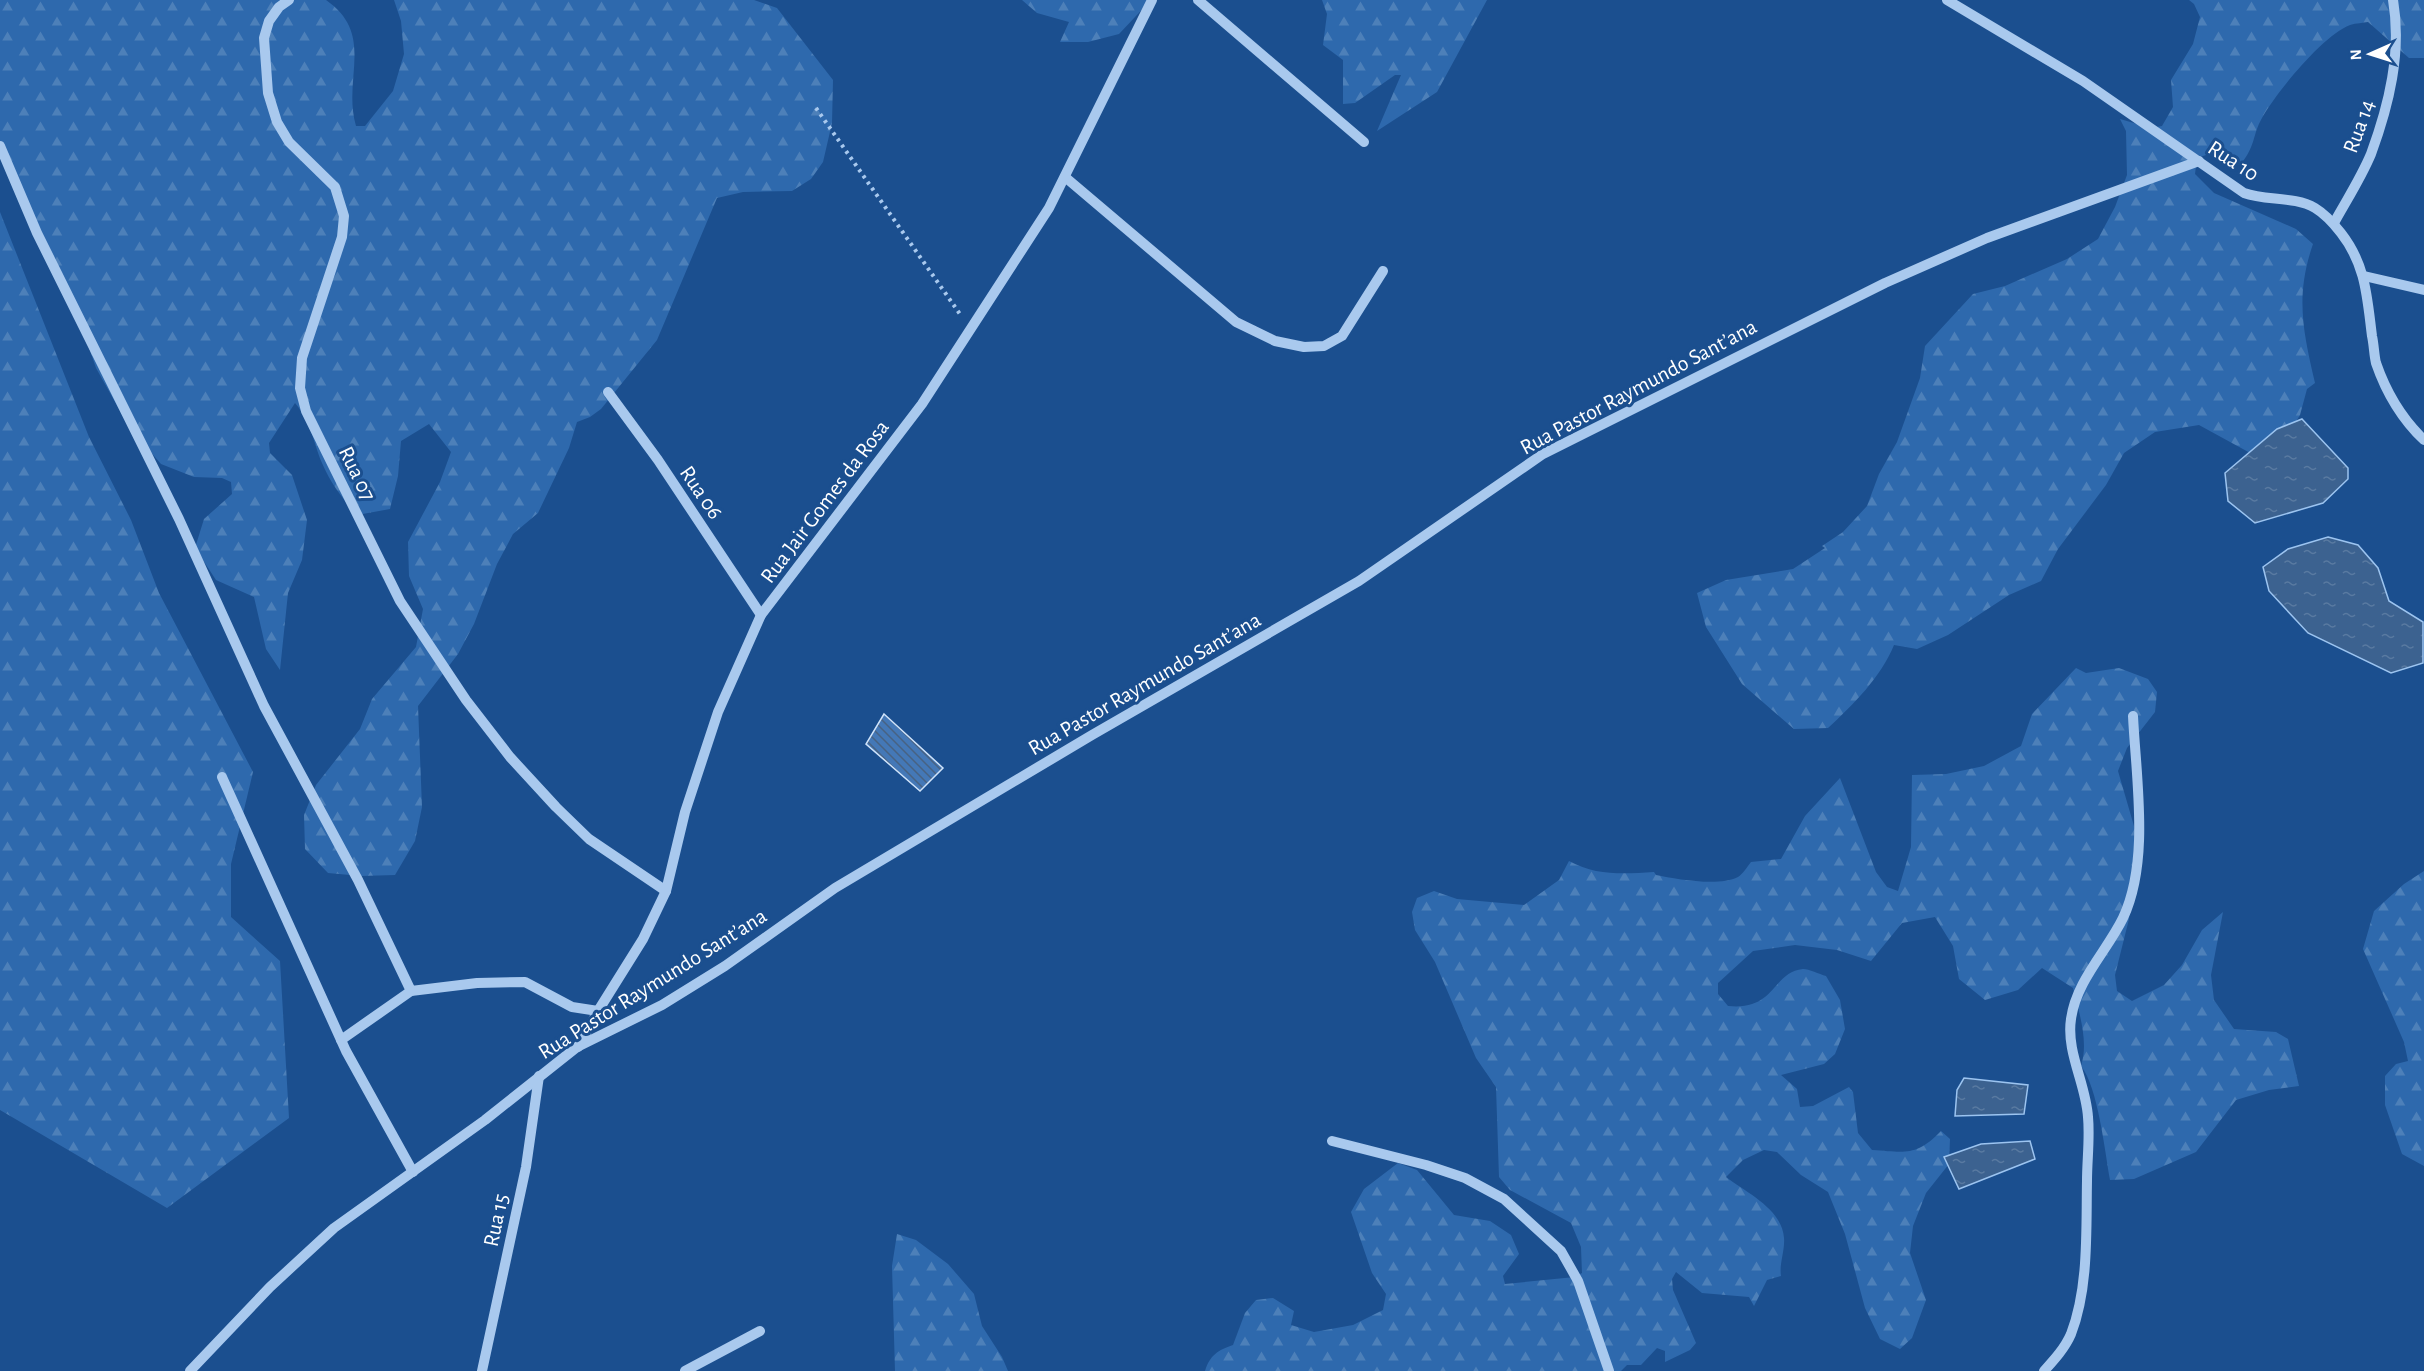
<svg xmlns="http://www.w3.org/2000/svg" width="2424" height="1371" font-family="'Alegreya Sans',sans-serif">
	<defs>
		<pattern id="forest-firs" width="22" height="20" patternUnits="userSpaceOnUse" patternTransform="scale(1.5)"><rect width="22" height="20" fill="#2e69ad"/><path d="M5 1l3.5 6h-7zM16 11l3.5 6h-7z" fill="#4d80b9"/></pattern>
		<pattern id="water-ripples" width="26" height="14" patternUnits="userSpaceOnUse" patternTransform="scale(1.5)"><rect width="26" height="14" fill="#3c6290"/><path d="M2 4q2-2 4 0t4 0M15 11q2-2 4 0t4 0" fill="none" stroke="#597aa1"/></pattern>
		<pattern id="building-back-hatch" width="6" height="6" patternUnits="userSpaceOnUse" patternTransform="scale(1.5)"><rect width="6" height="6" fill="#4478b7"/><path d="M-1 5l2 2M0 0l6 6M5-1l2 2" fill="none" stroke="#486282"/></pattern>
	</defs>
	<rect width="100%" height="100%" fill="#1b4f8f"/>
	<g fill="url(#forest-firs)">
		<path d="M0 0H326C376 35 342 78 356 126H365L393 91 404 54 401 21 394 0H754L777 8 833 80 832 123 823 162 811 179 792 191 743 192 717 198 657 340 601 409 590 417 577 422 569 448 538 513 513 534 497 564 474 624 458 654 418 706 422 807 415 841 395 875 361 876 328 873 305 849 304 815 316 785 360 729 372 699 416 647 423 609 409 576 408 542 440 482 451 452 429 424 401 441 398 476 390 509 357 515C342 498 331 484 322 463 313 441 311 422 295 403L269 443 270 453 292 475 307 520 302 560 288 593 280 670 266 649 254 597 216 580 195 548 204 519 232 494 231 482 222 478 194 477 161 464 129 427 96 368 69 289 0 147Z"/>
		<path d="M1022 0H1151L1119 34 1088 42H1060L1069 22 1037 13Z"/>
		<path d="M1322 0H1487L1437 92 1377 131 1401 75H1395L1355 103 1343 104V60L1323 45 1327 14Z"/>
		<path d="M2189 0H2424V58H2409L2368 22C2363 23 2356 23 2350 25 2323 35 2276 93 2262 118 2252 136 2256 145 2241 164L2231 165 2215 152 2197 158 2195 174 2214 193 2296 229 2313 244C2295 296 2303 331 2315 383L2307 389 2300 415 2272 460H2263L2199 425 2155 432 2124 453 2106 485 2058 549 2041 581 2009 595 1948 635 1917 649 1894 645C1881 677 1853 705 1828 728L1794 729 1742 684 1706 627 1697 593 1726 580 1793 569 1825 548 1822 546 1843 532 1867 506 1879 474 1897 442 1920 378 1925 346 1973 294 2005 286 2067 259 2098 239 2115 207 2127 175 2126 131 2120 119 2151 128 2162 126 2173 107 2171 80 2193 44 2200 17 2194 4Z"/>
		<path d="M0 212 89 437 131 520 159 593 253 772 231 864V917L280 961 289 1118 167 1208 0 1110Z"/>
		<path d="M2076 668 2086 673 2119 668 2148 679 2157 692 2155 712 2127 748 2118 771 2136 833 2129 919 2115 975 2117 991 2132 1001 2164 985 2182 965 2202 930 2223 912 2211 975 2214 1000 2234 1029 2276 1032 2288 1039 2299 1086 2269 1090 2236 1100 2196 1152 2134 1179 2110 1180C2105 1152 2098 1087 2081 1066 2089 1042 2079 1012 2073 988L2042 968 2018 990 1985 1000 1959 979 1953 946 1935 917 1902 923 1871 961 1837 950 1795 945 1753 951 1718 983V994L1728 1006C1776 1011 1772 972 1803 969 1809 969 1819 974 1826 976L1840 1000 1845 1029 1835 1054 1824 1064 1781 1075 1797 1089 1800 1107 1813 1106 1849 1087 1853 1092 1858 1133 1872 1150C1905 1152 1916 1157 1941 1131L1950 1139 1949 1164 1926 1193 1913 1226 1910 1253 1926 1300 1912 1338 1900 1349 1880 1339 1865 1308 1845 1234 1828 1192 1801 1175 1777 1152 1764 1150 1743 1160 1726 1177C1747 1193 1782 1209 1784 1238 1785 1251 1779 1264 1781 1276L1767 1280 1754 1306 1749 1297 1702 1293 1676 1272 1672 1279 1673 1290 1696 1343 1690 1350 1665 1362V1351L1657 1348 1641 1365H1627L1621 1371H1205C1210 1355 1218 1350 1233 1345L1245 1313 1256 1300 1273 1298 1294 1311 1291 1325 1314 1332 1353 1325 1383 1310 1386 1294 1372 1273 1351 1212 1364 1189 1398 1163 1417 1170 1454 1215 1490 1221 1511 1235 1519 1254 1503 1276 1505 1284 1575 1277 1582 1273 1581 1247 1571 1223 1510 1190 1499 1177 1496 1087 1476 1058 1435 962 1415 930 1412 912 1417 898 1434 891 1457 899 1524 905 1559 880 1569 861C1596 876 1624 874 1654 872L1656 875C1676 879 1719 887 1738 877 1743 874 1747 867 1751 862L1781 859 1805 816 1840 778 1876 872 1887 887 1898 891 1911 847 1912 775 1946 774 1984 766 2021 746 2032 714Z"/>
		<path d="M2424 871V1166L2402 1154 2385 1105V1076L2396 1064 2408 1061 2404 1042 2363 949 2374 911 2404 884Z"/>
		<path d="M897 1234 916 1240 948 1264 974 1294 982 1326 1002 1357 1008 1371H895L892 1266Z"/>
	</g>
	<g fill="url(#water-ripples)" stroke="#9cc4f0" stroke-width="1.5">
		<path d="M2302 419 2348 468V479L2323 503 2255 523 2228 501 2225 473 2277 429Z"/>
		<path d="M2328 537 2358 545 2378 568 2389 601 2423 622V663L2391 673 2308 633 2269 591 2263 567 2288 549Z"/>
		<path d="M1964 1078 2028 1085 2024 1114 1955 1116 1957 1090Z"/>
		<path d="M2030 1141 2035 1159 1959 1189 1944 1157 1981 1144Z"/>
	</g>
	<path fill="url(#building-back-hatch)" stroke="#cfe3fa" stroke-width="1.5" d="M884 714 943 768 920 791 866 744Z"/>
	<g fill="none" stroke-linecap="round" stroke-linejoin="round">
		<path stroke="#a9c9ee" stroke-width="4" stroke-dasharray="3 4.5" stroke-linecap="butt" d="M816 108 962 317"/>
		<g stroke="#a9c9ee" stroke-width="10">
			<path d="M289 0 279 7 269 21 264 38 268 93 277 122 289 142 335 187 344 216 342 237 302 358 300 388 306 411 400 601 466 700 510 757 556 807 589 839 666 891"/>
			<path d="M1198 0 1364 142"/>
			<path d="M1947 0 2083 81 2244 193C2266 201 2294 196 2315 208 2325 214 2334 224 2341 233 2366 265 2367 297 2372 336 2374 345 2374 355 2376 363 2386 392 2402 419 2424 440"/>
			<path d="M0 146 37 233 179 519 264 706 358 880 411 991"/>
			<path d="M1065 177 1236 322 1275 341 1304 347 1324 346 1342 336 1383 271"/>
			<path d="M2334 223C2346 201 2361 178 2371 154 2389 105 2402 52 2393 0"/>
			<path d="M2364 276 2424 290"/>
			<path d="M608 392 658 460 761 615"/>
			<path d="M222 777 346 1051 413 1172"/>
			<path d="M341 1040 411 991 477 983 525 982 572 1007 598 1011"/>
			<path d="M578 1047 598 1011 643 939 666 891 685 812 718 712 761 615 922 404 1049 208 1152 0"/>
			<path d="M1332 1141 1426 1165 1465 1178 1504 1199 1561 1251 1578 1281 1609 1371"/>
			<path d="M190 1371 270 1287 334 1228 485 1120 577 1047 662 1005 725 966 835 888 1092 735 1359 581 1543 454 1885 283 1987 238 2199 161"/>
			<path d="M482 1371 526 1167 539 1076"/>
			<path d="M685 1371 760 1331"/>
			<path d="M2044 1371C2054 1360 2065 1348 2071 1334 2089 1287 2086 1230 2087 1181 2087 1160 2090 1138 2088 1117 2086 1084 2066 1052 2071 1019 2076 981 2107 951 2123 918 2150 861 2136 778 2133 716"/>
		</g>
	</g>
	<g text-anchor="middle" stroke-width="6" stroke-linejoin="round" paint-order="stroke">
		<g font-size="22" fill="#fff" stroke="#1b4f8f">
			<text transform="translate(2358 126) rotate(-70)" y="8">Rua 14</text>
			<text transform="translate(2234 160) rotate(33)" y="8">Rua 10</text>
			<text transform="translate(1638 386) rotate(-28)" y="8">Rua Pastor Raymundo Sant’ana</text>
			<text transform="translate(358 473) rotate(64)" y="8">Rua 07</text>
			<text transform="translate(702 492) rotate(56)" y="8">Rua 06</text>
			<text transform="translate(824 501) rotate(-53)" y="8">Rua Jair Gomes da Rosa</text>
			<text transform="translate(1144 683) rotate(-30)" y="8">Rua Pastor Raymundo Sant’ana</text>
			<text transform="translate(652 983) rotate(-32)" y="8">Rua Pastor Raymundo Sant’ana</text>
			<text transform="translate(495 1220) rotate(-78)" y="8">Rua 15</text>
		</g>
	</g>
	<g transform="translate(2370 54) rotate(267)" stroke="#1b4f8f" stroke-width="4.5" paint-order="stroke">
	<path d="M0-4.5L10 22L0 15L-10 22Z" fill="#ffffff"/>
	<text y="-9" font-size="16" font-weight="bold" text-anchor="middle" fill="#ffffff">N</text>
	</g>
</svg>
